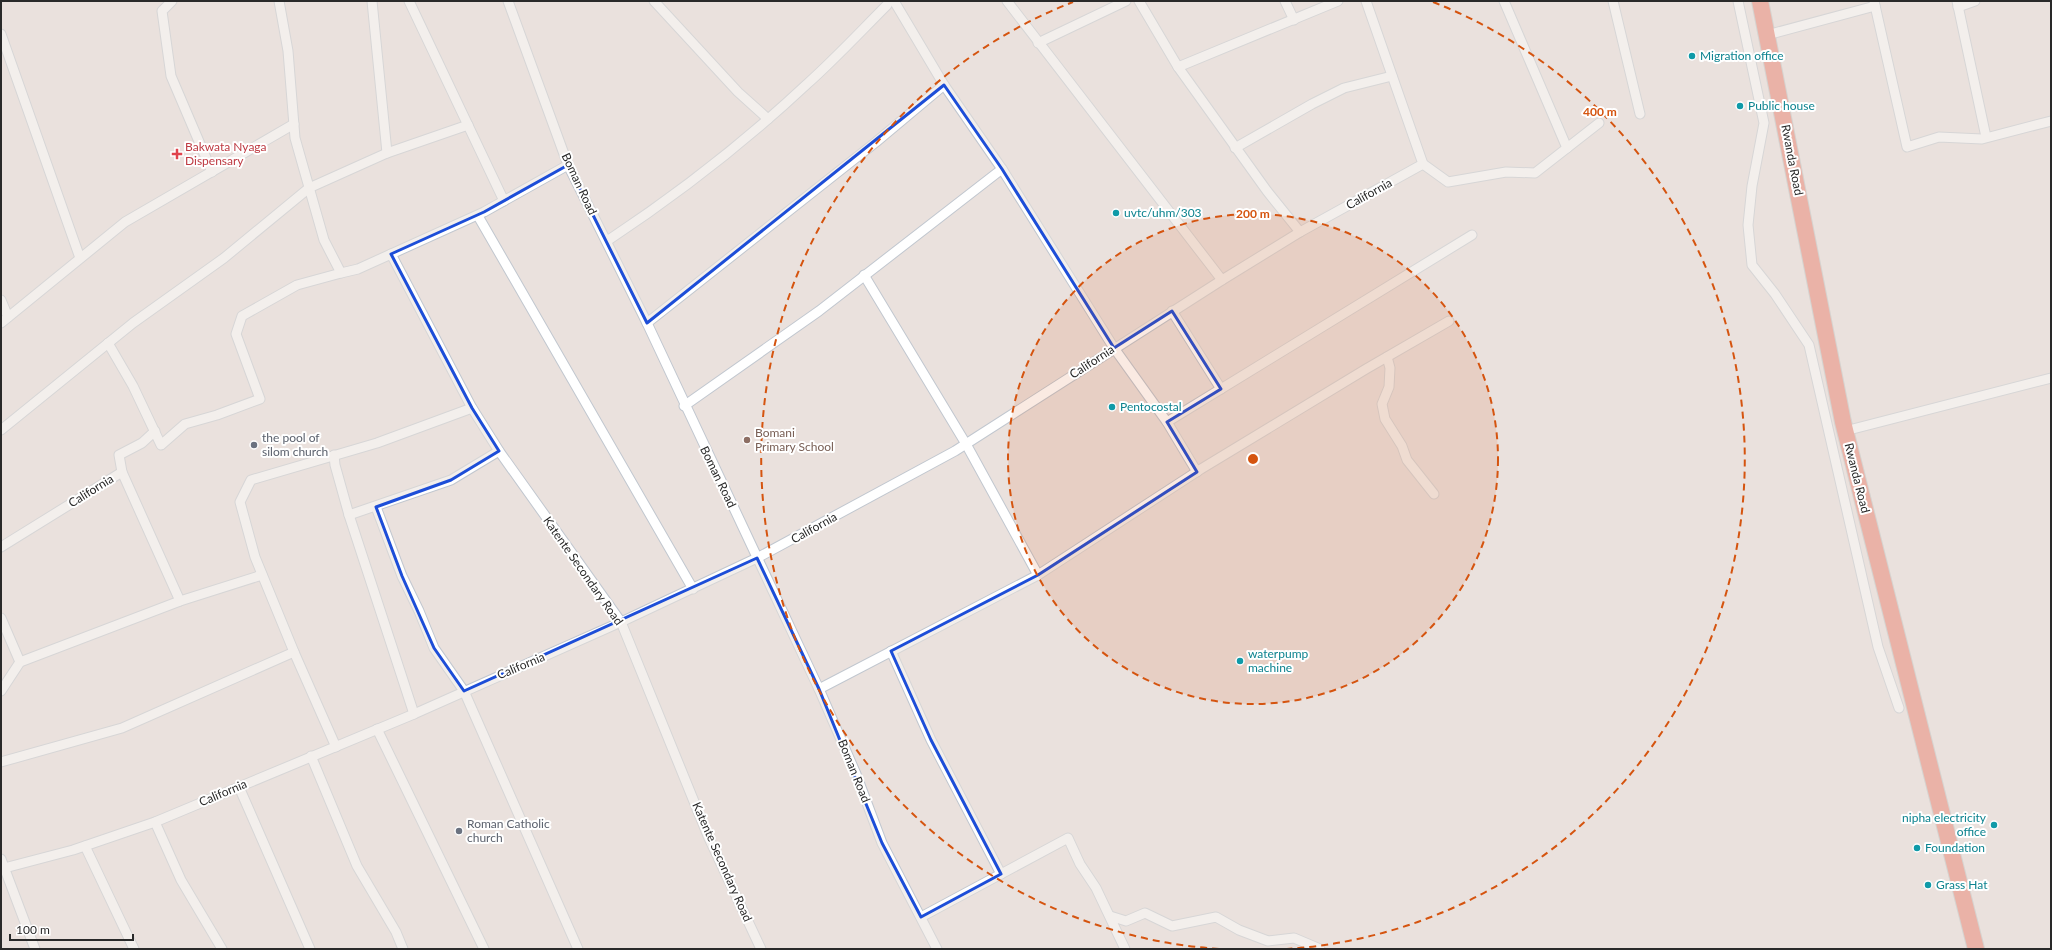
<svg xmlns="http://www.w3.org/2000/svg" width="2052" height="950" font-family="Lato,sans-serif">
	<rect width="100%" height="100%" fill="#eae1dd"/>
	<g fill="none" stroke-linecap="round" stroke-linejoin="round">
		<g stroke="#c1c7cf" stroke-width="11">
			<g id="street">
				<path d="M172 1 162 11 171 76 212 172"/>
				<path d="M279 1 288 51 295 138 324 240 341 273 358 269 484 212 568 165"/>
				<path d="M372 1 387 153"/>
				<path d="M409 1 504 201"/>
				<path d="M508 1 568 165 647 323 819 689 856 774 882 843 937 949"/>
				<path d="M654 1 738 92 768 119"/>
				<path d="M894 1 944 85 1002 169 1114 348 1167 422 1197 472"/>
				<path d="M1007 1 1222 280"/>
				<path d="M1139 1 1178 67 1267 191 1300 232"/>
				<path d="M1285 1 1294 20"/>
				<path d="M1504 1 1567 148"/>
				<path d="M1613 1 1640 114"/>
				<path d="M1738 1 1764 123 1752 186 1748 225 1752 265 1775 294 1809 345 1878 647 1899 708"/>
				<path d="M1874 1 1907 147 1939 137 1982 139 2051 121"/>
				<path d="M1957 1 1986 137"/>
				<path d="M1958 7 1975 1"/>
				<path d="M1 34 80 258"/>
				<path d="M1767 35 1875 6"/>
				<path d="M1038 43 1126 1"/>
				<path d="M1178 67 1338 1"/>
				<path d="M1235 148 1312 104 1344 88 1392 76"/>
				<path d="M1423 164 1448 182 1506 172 1535 173 1599 123"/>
				<path d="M478 216 693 589"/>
				<path d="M607 241C678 194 745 142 807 84 835 59 860 32 887 5L889 1"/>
				<path d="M391 254 472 408 499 451 621 622 708 836 761 949"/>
				<path d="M864 275 966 444 1038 575"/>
				<path d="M1 300 8 317"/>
				<path d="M1172 311 1221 389"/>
				<path d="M1 323 125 222 294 124"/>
				<path d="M647 323 876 142 944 85"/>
				<path d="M108 343 133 386 161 445 185 424 217 415 260 399 236 334 242 316 297 285 341 273"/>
				<path d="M1387 357 1390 368 1389 387 1382 404 1385 419 1402 446 1407 460 1434 494"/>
				<path d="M684 406 819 311 1002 169"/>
				<path d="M1167 422 1472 235"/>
				<path d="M1 430 133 323 224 258 309 188 387 153 468 125"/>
				<path d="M1845 431 2051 378"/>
				<path d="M334 455 335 465 349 515 414 714"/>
				<path d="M122 472 119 455 142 443 155 431"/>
				<path d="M376 507 402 576 419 611 434 648 464 691 578 949"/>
				<path d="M349 515 451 480 499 451"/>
				<path d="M1 547 122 472 180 601"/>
				<path d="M1 618 20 662"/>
				<path d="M891 651 931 740 1001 874"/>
				<path d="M819 689 1038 575 1201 469 1366 369 1449 321"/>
				<path d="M1 691 20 662 180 601 262 575"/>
				<path d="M377 729 484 949"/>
				<path d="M336 747 294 652 255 557 240 502 251 480 377 443 472 408"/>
				<path d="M311 756 357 866 396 932 403 949"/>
				<path d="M1 762 122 728 294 652"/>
				<path d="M239 787 310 949"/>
				<path d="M155 822 181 880 222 949"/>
				<path d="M85 846 134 949"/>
				<path d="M1 859 35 949"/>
				<path d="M1 869 73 850 155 822 414 714 621 622 757 558 955 451 1222 280 1300 232 1423 164 1366 1"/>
				<path d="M1110 916 1126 921 1145 913 1172 926 1216 917 1239 930 1268 941 1294 938 1320 949"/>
				<path d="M921 917 1068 838 1080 864 1096 888 1125 949"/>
			</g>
		</g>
		<g stroke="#bfbfbf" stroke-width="18">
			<path id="highway" d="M1760 1 1843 422 1976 949"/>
		</g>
		<use href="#street" stroke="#fff" stroke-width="9"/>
		<use href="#highway" stroke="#ec7966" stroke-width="16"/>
	</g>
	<path d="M0 0H2052V950H0ZM944 85 1002 169 1114 348 1172 311 1221 389 1167 422 1197 472 1038 575 891 651 931 740 1001 874 921 917 882 843 819 689 757 558 464 691 434 648 402 576 376 507 451 480 499 451 472 408 391 254 484 212 568 165 647 323Z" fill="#eae1dd" fill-opacity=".55" fill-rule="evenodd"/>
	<path fill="none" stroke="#1d4ed8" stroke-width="3" stroke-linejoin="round" d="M944 85 1002 169 1114 348 1172 311 1221 389 1167 422 1197 472 1038 575 891 651 931 740 1001 874 921 917 882 843 819 689 757 558 464 691 434 648 402 576 376 507 451 480 499 451 472 408 391 254 484 212 568 165 647 323Z"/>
	<circle cx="1253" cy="459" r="245" fill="#d5540f" fill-opacity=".12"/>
	<g fill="none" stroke="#d5540f" stroke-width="2" stroke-dasharray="7 5">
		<circle cx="1253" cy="459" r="245"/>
		<path d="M1219 949A491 491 0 0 1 1073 2M1433 2A491 491 0 0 1 1287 949"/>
	</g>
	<g fill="#0f9aa8" stroke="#fff" stroke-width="1.5">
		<circle cx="1692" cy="56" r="4"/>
		<circle cx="1740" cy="106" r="4"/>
		<circle cx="1116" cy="213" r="4"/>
		<circle cx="1112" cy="407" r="4"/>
		<circle cx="1240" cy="661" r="4"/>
		<circle cx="1994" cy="825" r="4"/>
		<circle cx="1917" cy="848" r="4"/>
		<circle cx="1928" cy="885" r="4"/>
	</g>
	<path fill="#e0444e" stroke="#fff" stroke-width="1.5" d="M175 148h4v4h4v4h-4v4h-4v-4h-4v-4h4z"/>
	<circle fill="#8d6e63" stroke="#fff" stroke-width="1.5" cx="747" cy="440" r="4"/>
	<g fill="#6b7280" stroke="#fff" stroke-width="1.5">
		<circle cx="254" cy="445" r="4"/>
		<circle cx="459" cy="831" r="4"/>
	</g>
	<g text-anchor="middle" stroke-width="4" stroke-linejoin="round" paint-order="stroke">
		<g font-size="12" fill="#0d838f" stroke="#fff" text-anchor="start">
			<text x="1700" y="60">Migration office</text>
			<text x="1748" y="110">Public house</text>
			<text x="1124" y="217">uvtc/uhm/303</text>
			<text x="1120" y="411">Pentocostal</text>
			<text x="1248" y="658">waterpump<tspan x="1248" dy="14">machine</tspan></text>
			<text x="1986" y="822" text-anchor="end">nipha electricity<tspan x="1986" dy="14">office</tspan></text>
			<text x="1925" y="852">Foundation</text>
			<text x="1936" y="889">Grass Hat</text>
		</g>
		<g font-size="12" fill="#be3a42" stroke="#fff" text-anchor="start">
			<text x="185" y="151">Bakwata Nyaga<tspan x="185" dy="14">Dispensary</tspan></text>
		</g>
		<g font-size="12" fill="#292929" stroke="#fff">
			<text transform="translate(1792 160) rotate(79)" y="4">Rwanda Road</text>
			<text transform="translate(579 184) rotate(65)" y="4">Boman Road</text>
			<text transform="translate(1369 194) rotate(-29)" y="4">California</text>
			<text transform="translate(1092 362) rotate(-33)" y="4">California</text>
			<text transform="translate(718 477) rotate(64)" y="4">Boman Road</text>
			<text transform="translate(1857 478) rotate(76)" y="4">Rwanda Road</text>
			<text transform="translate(91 491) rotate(-32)" y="4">California</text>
			<text transform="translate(814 528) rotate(-29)" y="4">California</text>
			<text transform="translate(583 571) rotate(55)" y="4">Katente Secondary Road</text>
			<text transform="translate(521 666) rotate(-23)" y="4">California</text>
			<text transform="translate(854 771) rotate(68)" y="4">Boman Road</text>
			<text transform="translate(223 793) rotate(-23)" y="4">California</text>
			<text transform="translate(722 862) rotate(66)" y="4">Katente Secondary Road</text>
		</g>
		<g font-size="12" fill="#785e54" stroke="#fff" text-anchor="start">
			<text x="755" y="437">Bomani<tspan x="755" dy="14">Primary School</tspan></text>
		</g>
		<g font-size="12" fill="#5b616d" stroke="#fff" text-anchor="start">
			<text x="262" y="442">the pool of<tspan x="262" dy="14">silom church</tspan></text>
			<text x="467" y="828">Roman Catholic<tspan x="467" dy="14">church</tspan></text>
		</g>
	</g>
	<circle cx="1253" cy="459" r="6" fill="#d5540f" stroke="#fff" stroke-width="2"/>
	<g font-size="12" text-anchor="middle" font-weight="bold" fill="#d5540f" stroke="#fff" stroke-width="4" stroke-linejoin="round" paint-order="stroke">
		<text x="1600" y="116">400 m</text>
		<text x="1253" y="218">200 m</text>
	</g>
	<rect width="2052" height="950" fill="none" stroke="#292929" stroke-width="4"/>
	<path d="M10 934v6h123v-6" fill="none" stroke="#292929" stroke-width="2"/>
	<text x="16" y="934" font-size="12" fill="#292929" stroke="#ffffff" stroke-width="3" paint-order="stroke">100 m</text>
</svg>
